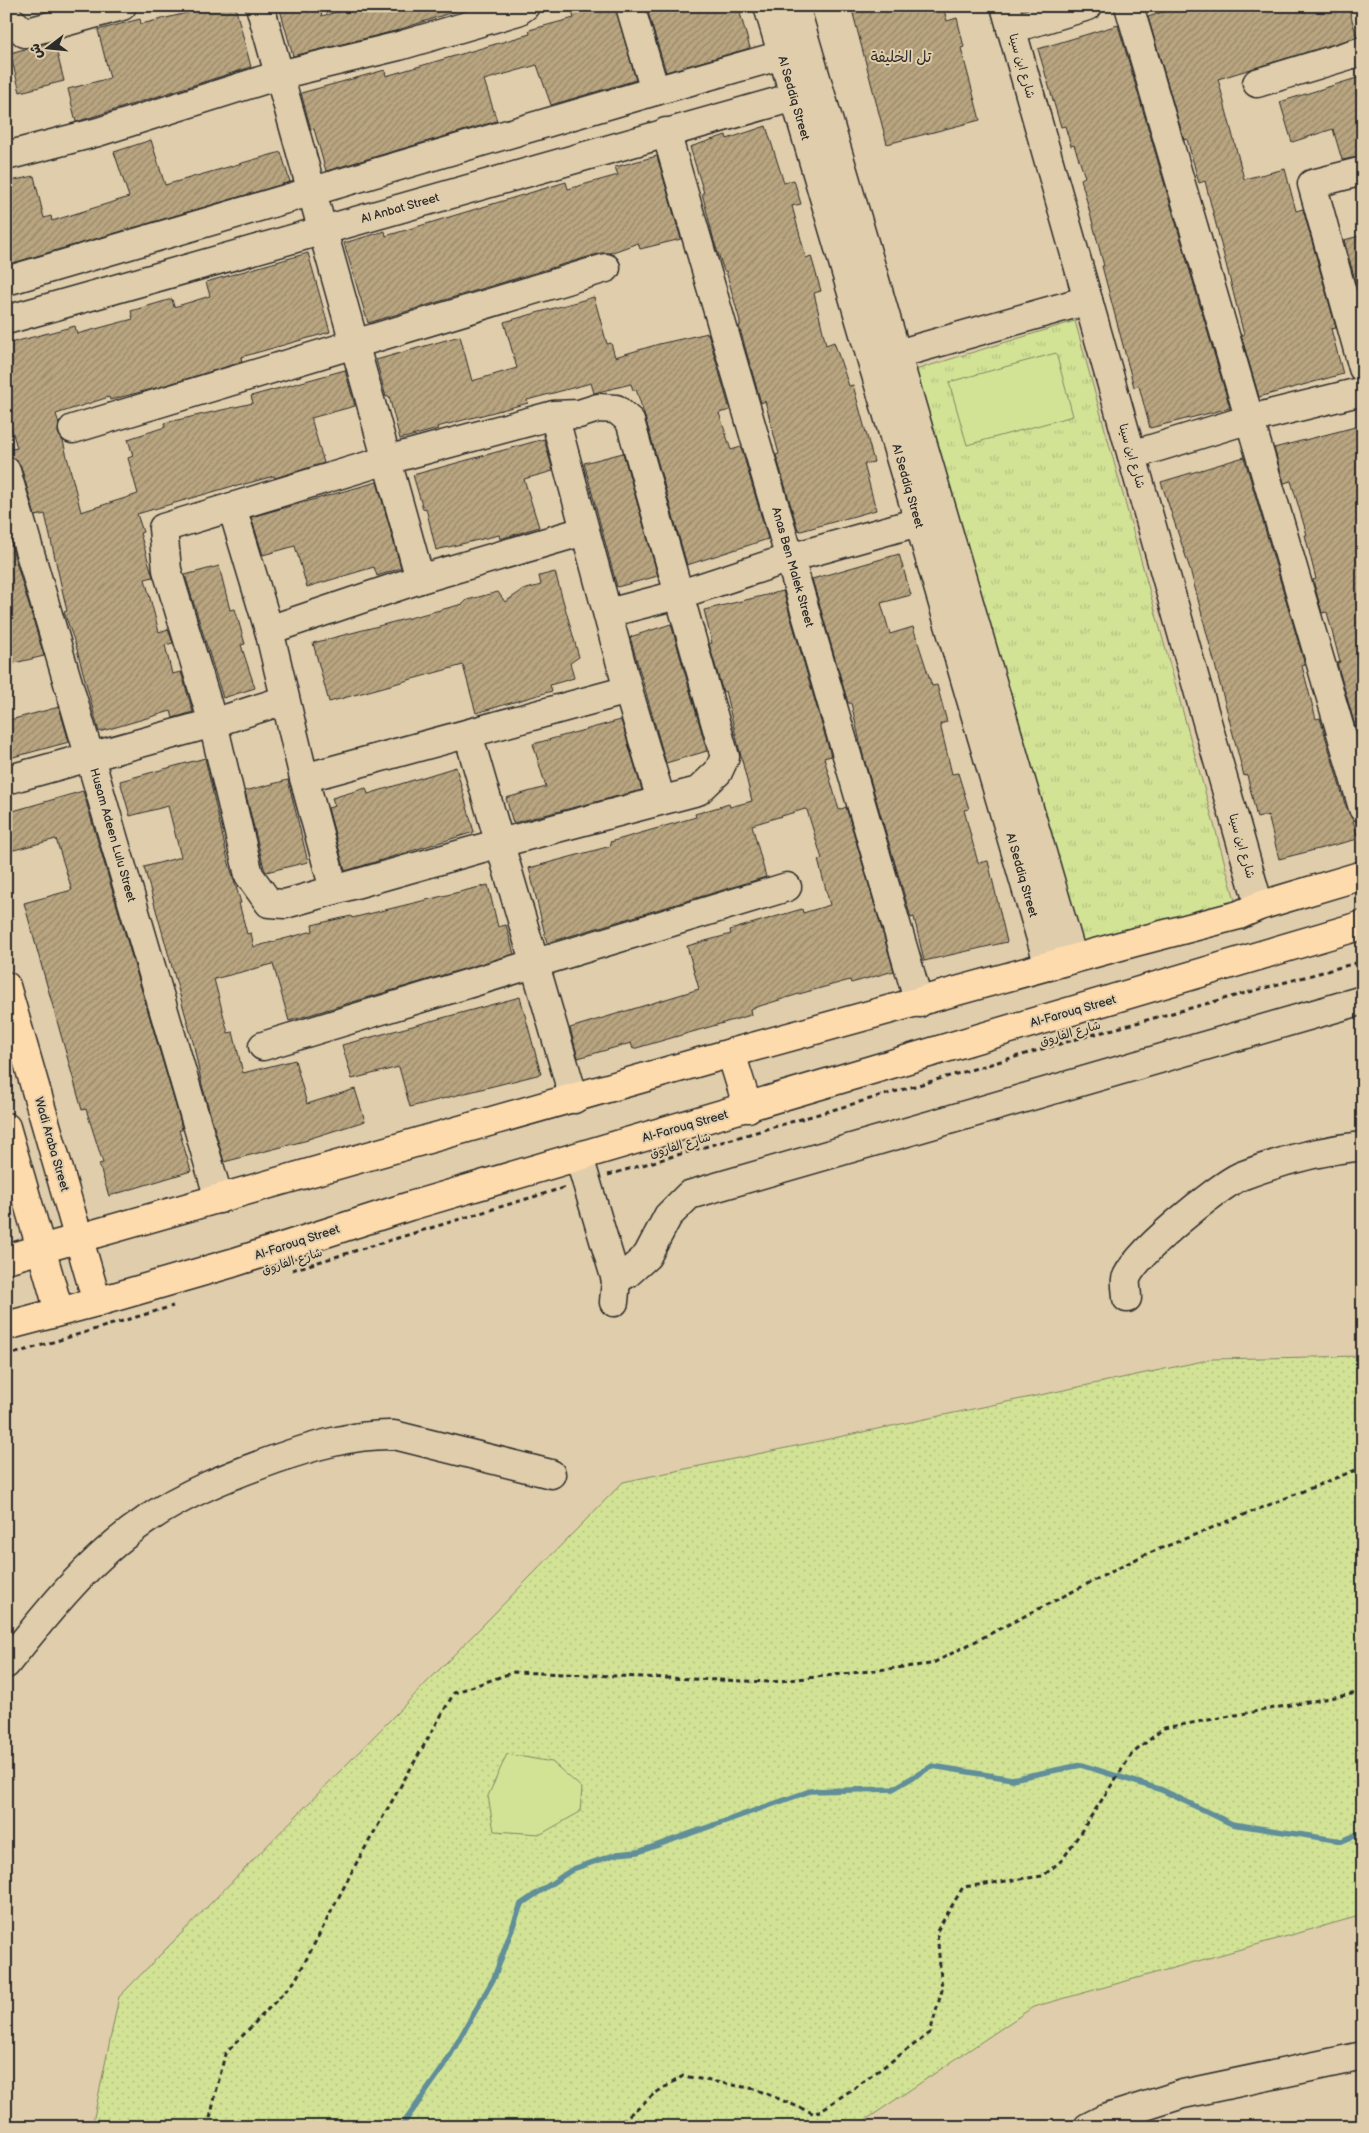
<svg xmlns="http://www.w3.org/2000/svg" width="1369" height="2133" font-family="'Balsamiq Sans','Playpen Sans Arabic',sans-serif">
	<defs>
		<pattern id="grass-dots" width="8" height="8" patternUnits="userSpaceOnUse" patternTransform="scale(1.25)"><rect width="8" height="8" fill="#d2e396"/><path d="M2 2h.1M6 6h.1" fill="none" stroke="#b4c381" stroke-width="1.8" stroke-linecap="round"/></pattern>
		<pattern id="park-tufts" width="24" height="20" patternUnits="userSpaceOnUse" patternTransform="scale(1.25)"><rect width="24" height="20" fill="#d2e396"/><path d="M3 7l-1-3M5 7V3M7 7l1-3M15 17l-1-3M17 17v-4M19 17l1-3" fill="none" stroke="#b4c381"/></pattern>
		<pattern id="building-hatch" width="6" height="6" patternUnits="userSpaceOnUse" patternTransform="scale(1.25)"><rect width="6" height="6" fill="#b9a580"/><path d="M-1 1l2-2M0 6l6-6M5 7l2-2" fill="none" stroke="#978769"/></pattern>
	</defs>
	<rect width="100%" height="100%" fill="#e0cdab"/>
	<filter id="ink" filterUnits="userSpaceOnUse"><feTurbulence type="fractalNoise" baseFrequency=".02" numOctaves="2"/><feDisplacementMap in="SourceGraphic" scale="10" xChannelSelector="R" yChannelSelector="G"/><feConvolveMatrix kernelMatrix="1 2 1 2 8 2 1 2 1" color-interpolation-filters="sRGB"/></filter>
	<g filter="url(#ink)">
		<path fill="url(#grass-dots)" stroke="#7e8760" d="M1363 1356V1915L1033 2007 855 2127H92L119 1997 623 1482 1213 1359Z"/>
		<path fill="url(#park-tufts)" stroke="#7e8760" d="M1075 321 1239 915 1073 959 902 374Z"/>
		<g fill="#d2e396" stroke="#7e8760">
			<path d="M1056 353 1073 416 967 445 949 382Z"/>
			<path d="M507 1754 552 1762 582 1788 580 1812 541 1834 494 1831 488 1796Z"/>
		</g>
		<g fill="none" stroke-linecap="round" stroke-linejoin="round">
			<path stroke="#608e99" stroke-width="5.5" d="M401 2127 444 2066 494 1978 521 1904 573 1869 617 1854 638 1852 810 1791 893 1789 932 1766 1012 1779 1081 1765 1162 1790 1232 1824 1342 1841 1363 1832"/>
		</g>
		<g fill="url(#building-hatch)" stroke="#2b2b2b">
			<path d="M185 6H235L251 67 76 122 68 89 110 78 98 30 140 19 141 24 187 13Z"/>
			<path d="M279 6H319L322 16 359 6H461L462 9 395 31 293 56Z"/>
			<path d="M570 6H615L636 80 551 105 537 65 484 80 497 121 326 171 314 129 311 130 301 93 385 70 386 76 530 34 529 30 574 18Z"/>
			<path d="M646 6H738L750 48 666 72Z"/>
			<path d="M851 6H943L947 21 957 18 964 47 961 48 980 120 887 144Z"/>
			<path d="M1179 6H1348L1357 37 1218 79 1244 179 1285 169 1296 211 1303 209 1336 328 1331 329 1343 374 1259 397 1241 335H1244L1205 181 1199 183 1187 139 1184 140 1148 17Z"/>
			<path d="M1118 25 1230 408 1150 428 1139 386 1134 387 1102 266H1104L1081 179 1085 177 1074 145 1071 146 1065 126 1061 127 1038 49Z"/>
			<path d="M54 41 64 81 20 92 10 53Z"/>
			<path d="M1363 76V156L1342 160 1333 129 1292 142 1280 102Z"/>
			<path d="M766 126 784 183 794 180 801 204 792 206 806 258 811 256 821 291 814 293 826 345 834 342 849 386 853 385 874 462 864 464 876 510 801 531 798 530 776 455 779 454 765 401 761 403 739 326H740V321L726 271H724L714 241 702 193H704L690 147 726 135 727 139Z"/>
			<path d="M151 140 165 185 281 152 290 182 6 265V182L34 176 44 218 51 216 52 221 129 197 114 152Z"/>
			<path d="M657 156 681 239 640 249 638 243 610 253H601L368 323 344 243 385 231 386 236 566 182 568 189 618 175 615 167Z"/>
			<path d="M1363 235V309L1344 240Z"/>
			<path d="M308 253 330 332 241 357 242 362 156 388 110 400 109 397 56 414 59 424 58 433 63 441 81 512 138 494 128 458 133 456 128 439 165 427 164 423 253 403 251 396 345 370 355 406 311 418 324 463 275 478 274 476 234 487 233 486 137 514 143 532 140 533 153 577 145 579 159 632 168 629 173 643 165 645 172 674 181 672 193 712 173 718 171 711 99 732 76 646 64 612 67 611 45 514 35 516 21 466 16 459 6 456V450L17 448 6 409V344L75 326 77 334 133 319 131 311 172 299 174 307 210 296 206 282Z"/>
			<path d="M594 297 607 344 611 343 615 357 659 344 708 333 730 410 719 413 731 450 741 447 768 539 687 565 645 417 636 389 633 390 631 384 594 393 591 383 527 400 528 403 437 427 438 429 400 439 389 396 386 397 376 360 460 336 472 381 517 368 504 322Z"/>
			<path d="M1363 425V743H1360L1337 663 1340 662 1327 612 1322 613 1313 580 1316 579 1305 535H1307L1291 481 1284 483 1274 448Z"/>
			<path d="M544 439 553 471 524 479 539 527 500 539 499 535 436 550 426 508 423 509 413 475Z"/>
			<path d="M623 453 658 576 617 587 584 463Z"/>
			<path d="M1244 457 1305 665 1302 666 1316 719 1320 718 1345 804 1353 820 1358 839 1279 859 1268 815 1257 818 1247 775 1244 776 1190 569 1161 482Z"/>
			<path d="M377 482 401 568 377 576 374 567 307 587 295 546 263 555 251 517Z"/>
			<path d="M6 528 44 656 6 665Z"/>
			<path d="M899 554 911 595 881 603 890 634 913 627 932 686 937 685 947 722 940 724 952 774 958 773 969 809 964 810 978 863 988 861 1007 942 924 961 914 917 911 918 863 755 851 703H848L812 579Z"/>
			<path d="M219 566 230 610 235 609 245 644 241 645 255 688 223 698 185 575Z"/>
			<path d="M555 572 579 657 570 663 574 678 550 685 552 691 476 713 463 665 329 702 313 643 463 604 467 600 498 592 505 602 523 590 541 585 539 576Z"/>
			<path d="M783 591 831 756 824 758 839 810 846 807 894 971 851 983 850 980 799 994 750 1009 751 1015 633 1049 631 1043 578 1058 570 1028 699 989 687 946 731 934 730 930 802 909 803 913 830 905 818 860 822 859 807 810 805 809 752 825 766 877 547 943 529 868 611 846 610 842 696 817 695 814 729 804 730 807 752 801 725 691 723 692 709 644 712 643 704 610Z"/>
			<path d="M671 624 707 751 666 763 630 637Z"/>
			<path d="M59 707 69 742 6 759V721Z"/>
			<path d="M621 720 642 790 513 823 506 798 546 787 533 744Z"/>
			<path d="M205 758 228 860 241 903H239L247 934 251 933 254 947 313 931 312 925 351 916 352 918 488 885 498 927 506 925 514 954 289 1021 273 964 214 979 228 1033 233 1032 243 1073 295 1060 307 1104 355 1089 365 1121 308 1139V1140L224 1162 202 1085 193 1042 144 867 181 857 168 806 130 816 120 781Z"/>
			<path d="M456 767 474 832 345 871 328 808 335 806 332 798 366 788 368 794Z"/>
			<path d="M288 780 308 862 266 872 264 868 245 791Z"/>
			<path d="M83 791 180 1120 182 1130H179L191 1171 109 1196 99 1164 103 1163 86 1109 82 1110 24 903 72 890 56 839 10 851 6 839V813Z"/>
			<path d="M520 997 541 1074 410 1107 399 1067 352 1079 342 1045Z"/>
		</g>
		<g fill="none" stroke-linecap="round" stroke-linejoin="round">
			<g stroke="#2b2b2b" stroke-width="31">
				<g id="minor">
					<path d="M260 6 420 579"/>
					<path d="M630 6 655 91"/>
					<path d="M768 6 1049 966"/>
					<path d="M795 6 1073 959"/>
					<path d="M1005 6 1259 906"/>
					<path d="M1129 6 1363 808"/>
					<path d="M6 16 25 33 122 6"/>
					<path d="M1011 29 1088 6"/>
					<path d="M1257 83 1363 51"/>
					<path d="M666 132 919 1003"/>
					<path d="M6 156 98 132 279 75 399 46 518 11 525 6"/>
					<path d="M1363 171 1312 184 1363 368"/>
					<path d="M6 281 655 91 782 55"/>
					<path d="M6 320 794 97"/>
					<path d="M880 359 1088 300"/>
					<path d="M598 408 616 409 630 421 725 757 718 772 698 791 500 843 285 904 269 903 249 875 213 723 167 570 163 528 387 460 554 415 579 414Z"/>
					<path d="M554 415 628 690 661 800"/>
					<path d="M73 429 606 268"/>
					<path d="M1132 455 1250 419 1363 391"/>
					<path d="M6 471 219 1199"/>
					<path d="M232 507 269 630 304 778 334 890"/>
					<path d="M608 613 681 594 790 558 918 522"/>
					<path d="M269 630 420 579 584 531"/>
					<path d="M468 734 574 1099"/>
					<path d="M304 778 628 690"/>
					<path d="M6 780 213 723 285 700"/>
					<path d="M263 1046 787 887"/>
					<path d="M579 1157 616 1280 614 1302"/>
					<path d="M616 1280 628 1273 647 1256 668 1216 689 1195 1363 1000"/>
					<path d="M1127 1298C1127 1292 1125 1284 1126 1279 1133 1255 1218 1186 1241 1176 1280 1161 1322 1150 1363 1146"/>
					<path d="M6 1664C48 1611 90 1558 146 1520 185 1493 231 1475 276 1459 313 1446 354 1434 394 1435L551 1474"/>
					<path d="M1088 2127 1104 2119 1183 2094 1363 2056"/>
				</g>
			</g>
			<g stroke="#2b2b2b" stroke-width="31">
				<g id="major">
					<path d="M6 986 97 1302"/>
					<path d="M731 1053 748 1108"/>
					<path d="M6 1127 59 1311"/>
					<path d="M6 1259 731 1053 1135 942 1239 915 1259 906 1363 875"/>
					<path d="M6 1326 97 1302 232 1263 410 1206 1363 925"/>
				</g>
			</g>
			<g stroke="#2b2b2b" stroke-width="3" stroke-dasharray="5 4" stroke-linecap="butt">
				<path d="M608 1175 1077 1039 1363 961"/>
				<path d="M292 1270 566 1187"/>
				<path d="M6 1356 173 1306"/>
				<path d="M208 2127 225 2054 295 1981 357 1862 454 1693 514 1672 771 1682 931 1664 1142 1556 1363 1467"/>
				<path d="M615 2127 654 2094 683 2076 755 2089 815 2114 856 2087 930 2033 942 1990 937 1931 963 1887 1043 1876 1063 1859 1132 1754 1164 1728 1363 1692"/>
			</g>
			<use href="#minor" stroke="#e0cdab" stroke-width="28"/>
			<use href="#major" stroke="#fedbac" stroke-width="28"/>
		</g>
	</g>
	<g text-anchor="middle" stroke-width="4" stroke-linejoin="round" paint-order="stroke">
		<g font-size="12" fill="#2b2b2b" stroke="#e0cdab">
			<text transform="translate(1022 66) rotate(74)" y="4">شارع ابن سينا</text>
			<text transform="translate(794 98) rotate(74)" y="4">Al Seddiq Street</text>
			<text transform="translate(400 208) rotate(-16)" y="4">Al Anbat Street</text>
			<text transform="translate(1132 456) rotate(74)" y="4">شارع ابن سينا</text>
			<text transform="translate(908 486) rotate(74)" y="4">Al Seddiq Street</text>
			<text transform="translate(793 567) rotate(74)" y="4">Anas Ben Malek Street</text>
			<text transform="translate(113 835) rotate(74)" y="4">Husam Adeen Lulu Street</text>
			<text transform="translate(1242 846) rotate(74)" y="4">شارع ابن سينا</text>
			<text transform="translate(1022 875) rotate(74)" y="4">Al Seddiq Street</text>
			<text transform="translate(1073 1011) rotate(-16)" y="4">Al-Farouq Street</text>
			<text transform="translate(1070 1033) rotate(-16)" y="4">شارع الفاروق</text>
			<text transform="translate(685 1126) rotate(-16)" y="4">Al-Farouq Street</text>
			<text transform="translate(52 1144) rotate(74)" y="4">Wadi Araba Street</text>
			<text transform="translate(680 1145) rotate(-16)" y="4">شارع الفاروق</text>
			<text transform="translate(297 1242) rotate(-18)" y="4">Al-Farouq Street</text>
			<text transform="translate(292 1261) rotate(-17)" y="4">شارع الفاروق</text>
		</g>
		<g font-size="15" fill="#2b2b2b" stroke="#e0cdab">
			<text x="901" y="62">تل الخليفة</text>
		</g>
	</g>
	<rect width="1369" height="2133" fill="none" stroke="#e0cdab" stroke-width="25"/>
	<rect x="12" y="12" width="1344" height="2108" fill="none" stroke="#2b2b2b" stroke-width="2" filter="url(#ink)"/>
	<g transform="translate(48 48) rotate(254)" stroke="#e0cdab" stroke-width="4" paint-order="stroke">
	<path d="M0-4L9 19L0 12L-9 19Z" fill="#2b2b2b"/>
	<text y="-8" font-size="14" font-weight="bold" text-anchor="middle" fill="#2b2b2b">ش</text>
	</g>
</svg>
